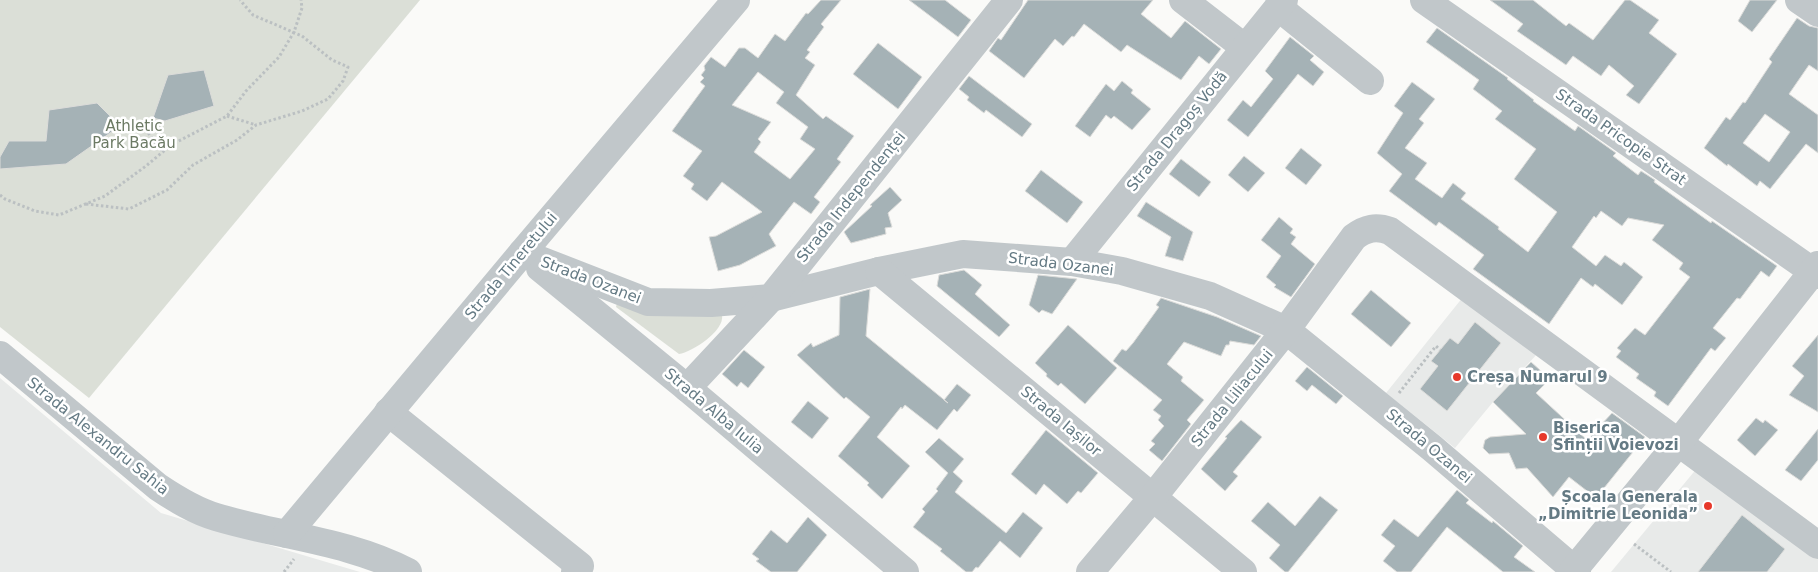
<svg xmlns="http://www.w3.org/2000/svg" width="1818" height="572" font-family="'DejaVu Sans',sans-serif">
	<rect width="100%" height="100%" fill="#fafaf8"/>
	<g fill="#e8eae9">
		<path d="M1463 297 1538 353 1493 402 1455 448 1386 393Z"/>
		<path d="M0 378 161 513 360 572H0Z"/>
		<path d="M1698 467 1818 554V572H1611Z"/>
	</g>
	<g fill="#dbdfd7">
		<path d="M0 0H420L89 398 0 327Z"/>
		<path d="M617 303 722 315C725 331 692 352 679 354L616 307Z"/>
	</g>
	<g fill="#a5b2b6" stroke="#dcdcda" fill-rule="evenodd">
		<path d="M821 0H841L821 24 824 27 807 50 810 52 805 58 815 65 796 95 823 119 826 116 854 136 837 159 841 162 814 197 820 202 811 214 794 202 769 234 776 246 740 265 718 271 709 237 716 236 762 212 722 182 707 201 691 189 694 184 683 176 702 151 672 131 705 86 700 82 704 78 701 75 705 70 704 66 711 57 725 67 739 48H745L758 58 775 34 785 41 806 13 808 14ZM758 72 784 92 776 103 808 127 800 139 815 149 790 179 754 152 761 142 758 139 771 122 732 105Z"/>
		<path d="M909 0H945L971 20 958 37Z"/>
		<path d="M1028 0H1153L1141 14 1171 38 1185 21 1221 49 1209 64 1199 56 1181 80 1127 45 1121 52 1084 24 1074 37 1072 36 1063 46 1055 39 1024 78 989 51 998 38 1001 40Z"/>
		<path d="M1490 0H1533L1566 26 1569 23 1593 40 1625 0H1630L1659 20 1649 33 1677 54 1639 104 1626 95 1634 86 1609 65 1601 76 1573 56 1566 65 1517 31 1523 24Z"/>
		<path d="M1750 0H1777L1752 32 1738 21Z"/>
		<path d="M1797 18 1809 26 1818 28V71L1809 65 1789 94 1818 115V153L1806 144 1770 189 1760 181 1757 186 1728 164 1727 166 1704 148 1726 117 1730 120 1743 102 1745 103 1772 62 1769 59ZM1765 114 1790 132 1769 162 1743 143Z"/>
		<path d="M1437 28 1508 78 1507 79 1534 100 1533 101 1575 131 1578 126 1616 153 1613 156 1638 175 1641 171 1655 180 1654 182 1711 223 1712 221 1777 266 1769 277 1761 271 1740 299 1737 298 1713 328 1726 338 1715 351 1711 348 1668 406 1654 396 1656 392 1636 378 1639 374 1616 357 1621 351 1617 348 1635 328 1645 335 1690 277 1679 269 1683 263 1652 240 1664 225 1628 218 1622 226 1601 211 1596 218 1594 216 1572 247 1596 266 1605 255 1621 266 1624 262 1643 277 1622 305 1595 284 1593 287 1581 278 1549 324 1473 269 1484 255 1439 222 1436 226 1389 191 1402 174 1377 153 1403 113 1394 106 1412 82 1435 99 1419 119 1424 123 1405 148 1427 163 1415 179 1442 198 1453 183 1466 193 1461 199 1499 227 1498 229 1528 252 1557 212 1514 179 1536 149 1495 119 1502 111 1473 89 1479 80 1426 42Z"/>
		<path d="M1290 37 1314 56 1310 60 1324 72 1313 86 1298 74 1248 137 1227 120 1243 100 1251 107 1273 79 1265 71Z"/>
		<path d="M878 43 922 77 898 109 853 74Z"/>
		<path d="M204 70 214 106 165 121 153 118 168 75Z"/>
		<path d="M969 76 1032 124 1022 137 986 110 984 113 967 100 969 97 959 89Z"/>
		<path d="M1122 81 1133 90 1131 93 1151 109 1132 130 1114 116 1111 119 1106 115 1090 137 1075 126 1106 84 1114 91Z"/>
		<path d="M97 103 120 126 66 164 0 169V157L9 141H46L49 110Z"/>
		<path d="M1301 148 1322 165 1306 185 1285 168Z"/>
		<path d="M1244 156 1265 173 1248 192 1228 175Z"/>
		<path d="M1181 159 1211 182 1199 197 1169 174Z"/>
		<path d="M1041 170 1083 202 1067 223 1025 191Z"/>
		<path d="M890 187 902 200 888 213 892 227 885 228 886 234 851 243 844 232 872 206 870 205Z"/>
		<path d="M1146 202 1193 232 1183 261 1165 256 1171 237 1137 216Z"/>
		<path d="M1279 217 1293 229 1290 233 1296 237 1291 244 1315 264 1291 297 1274 287 1276 285 1266 277 1281 256 1261 240Z"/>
		<path d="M964 270 982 285 975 294 1010 325 999 337 937 286 939 275Z"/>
		<path d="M1038 275 1077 279 1052 314 1042 310 1039 313 1029 305Z"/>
		<path d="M870 289 866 336 948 403 944 400 957 384 971 395 957 412 954 409 937 430 905 405 902 409 901 407 877 437 910 466 882 499 867 485 869 483 838 456 870 417 846 397 844 399 797 355 811 343 813 347 839 335 840 297Z"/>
		<path d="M1371 290 1411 323 1391 347 1351 314Z"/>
		<path d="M1161 298 1217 317 1261 336 1254 345 1230 341 1229 345H1226L1221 356 1184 342 1167 364 1183 377 1181 381 1204 400 1187 420 1191 424 1162 461 1149 450 1155 444 1151 441 1164 426 1158 420 1161 416 1153 410 1162 400 1113 361 1122 349 1126 351 1133 343 1159 307 1156 305Z"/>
		<path d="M1475 322 1501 343 1447 411 1420 389 1438 366 1431 361 1450 338 1458 344Z"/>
		<path d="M1068 325 1117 368 1085 404 1061 383 1058 386 1046 376 1047 374 1035 363Z"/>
		<path d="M1818 335V412L1789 395 1804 376 1792 366Z"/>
		<path d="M744 350 765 367 748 388 741 382 737 387 722 374Z"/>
		<path d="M1531 362 1550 379 1536 393 1587 440 1612 413 1645 437 1596 498 1569 477 1553 497 1527 468 1516 469 1509 453 1489 454 1483 448 1485 440 1490 437 1526 434 1493 402Z"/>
		<path d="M1307 367 1343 396 1336 404 1312 385 1307 391 1295 381Z"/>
		<path d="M808 401 829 418 812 439 791 422Z"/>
		<path d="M1756 418 1763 423 1765 420 1778 430 1755 456 1737 440Z"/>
		<path d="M1241 420 1262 437 1233 472 1238 476 1225 491 1201 469 1227 438 1225 437Z"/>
		<path d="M1818 429V460L1801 481 1785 470Z"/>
		<path d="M1046 430 1098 473 1081 493 1078 491 1067 504 1044 484 1036 495 1011 474Z"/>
		<path d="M939 438 964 459 953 472 963 481 955 492 1006 533 1023 512 1043 528 1020 558 1000 541 978 568 976 567 972 572H966L940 551 942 549 913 527 925 512 922 509 938 491 936 489 948 473 925 452Z"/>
		<path d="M1457 490 1469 500 1466 503 1492 523 1493 521 1523 546 1514 557 1535 572H1503L1447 527 1411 572H1397L1383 561 1395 546 1381 535 1394 519 1418 537Z"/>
		<path d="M1320 496 1338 510 1288 572H1285L1269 558 1280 545 1251 521 1268 502 1295 526Z"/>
		<path d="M1742 515 1785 549 1767 572H1698Z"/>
		<path d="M808 517 827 535 797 572H771L756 561 759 559 752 554 771 530 787 543Z"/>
	</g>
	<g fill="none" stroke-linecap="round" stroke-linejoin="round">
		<g stroke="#bbc0c2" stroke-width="3" stroke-dasharray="2.5 2.5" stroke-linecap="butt">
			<path d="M227 116 256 125"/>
			<path d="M139 121 163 152"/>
			<path d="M0 195 5 199 35 211 59 215 105 196 146 166 171 145 227 116 246 91 279 57 294 32 302 8 301 0"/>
			<path d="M86 204 129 209 167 190 193 165 237 140 256 125 302 111 328 99 343 81 348 67 332 60 302 36 253 15 240 0"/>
			<path d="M1399 393 1436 346 1440 350"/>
			<path d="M1634 544 1671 572"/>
			<path d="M284 572 294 559"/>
		</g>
		<g stroke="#c1c7ca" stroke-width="28">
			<path d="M1183 0 1244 47"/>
			<path d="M1424 0 1818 275"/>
			<path d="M1799 0 1818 13"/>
			<path d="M1278 7 1370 81"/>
			<path d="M522 253 648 302 711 303 771 298 879 271 963 254 1072 262 1122 271 1210 296 1286 330 1432 448 1577 572"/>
			<path d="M1072 262 1284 0"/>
			<path d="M540 268 687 388 905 572"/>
			<path d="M879 271 1243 572"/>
			<path d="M0 355 158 487C176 499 195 511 216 517 279 536 349 541 408 572"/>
			<path d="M687 388 771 298 1009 0"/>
			<path d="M388 412 580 566 575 572"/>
			<path d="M287 534 522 253 736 0"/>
			<path d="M1090 572 1153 497 1286 330 1354 237C1366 228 1376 226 1390 231L1818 545"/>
			<path d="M1572 572 1679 442 1818 265"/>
		</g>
	</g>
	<g fill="#e7382a" stroke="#fff" stroke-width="2">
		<circle cx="1457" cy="377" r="5"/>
		<circle cx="1543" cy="437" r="5"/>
		<circle cx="1708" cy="506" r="5"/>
	</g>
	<g text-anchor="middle" stroke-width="5" stroke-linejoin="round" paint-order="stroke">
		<g font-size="15" fill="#6c7a64" stroke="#fff">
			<text x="134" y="131">Athletic<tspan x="134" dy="17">Park Bacău</tspan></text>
		</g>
		<g font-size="15" fill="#647a84" stroke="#fff">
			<text transform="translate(1177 131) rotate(-51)" y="5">Strada Dragoș Vodă</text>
			<text transform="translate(1621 137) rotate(35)" y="5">Strada Pricopie Strat</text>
			<text transform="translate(851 197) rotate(-51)" y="5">Strada Independenței</text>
			<text transform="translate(1061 264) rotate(7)" y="5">Strada Ozanei</text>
			<text transform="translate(511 266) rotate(-50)" y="5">Strada Tineretului</text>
			<text transform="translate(591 280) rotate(21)" y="5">Strada Ozanei</text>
			<text transform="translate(1232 398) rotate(-51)" y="5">Strada Liliacului</text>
			<text transform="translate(714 411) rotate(40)" y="5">Strada Alba Iulia</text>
			<text transform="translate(1061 421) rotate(40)" y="5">Strada Iașilor</text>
			<text transform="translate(98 436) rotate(39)" y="5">Strada Alexandru Sahia</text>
			<text transform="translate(1429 446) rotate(40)" y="5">Strada Ozanei</text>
		</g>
		<g font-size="15" font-weight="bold" fill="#647a84" stroke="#fff" text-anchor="start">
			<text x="1467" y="382">Creșa Numarul 9</text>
			<text x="1553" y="433">Biserica<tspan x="1553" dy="17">Sfinții Voievozi</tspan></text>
			<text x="1698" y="502" text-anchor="end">Școala Generala<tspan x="1698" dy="17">„Dimitrie Leonida”</tspan></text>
		</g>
	</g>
</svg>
